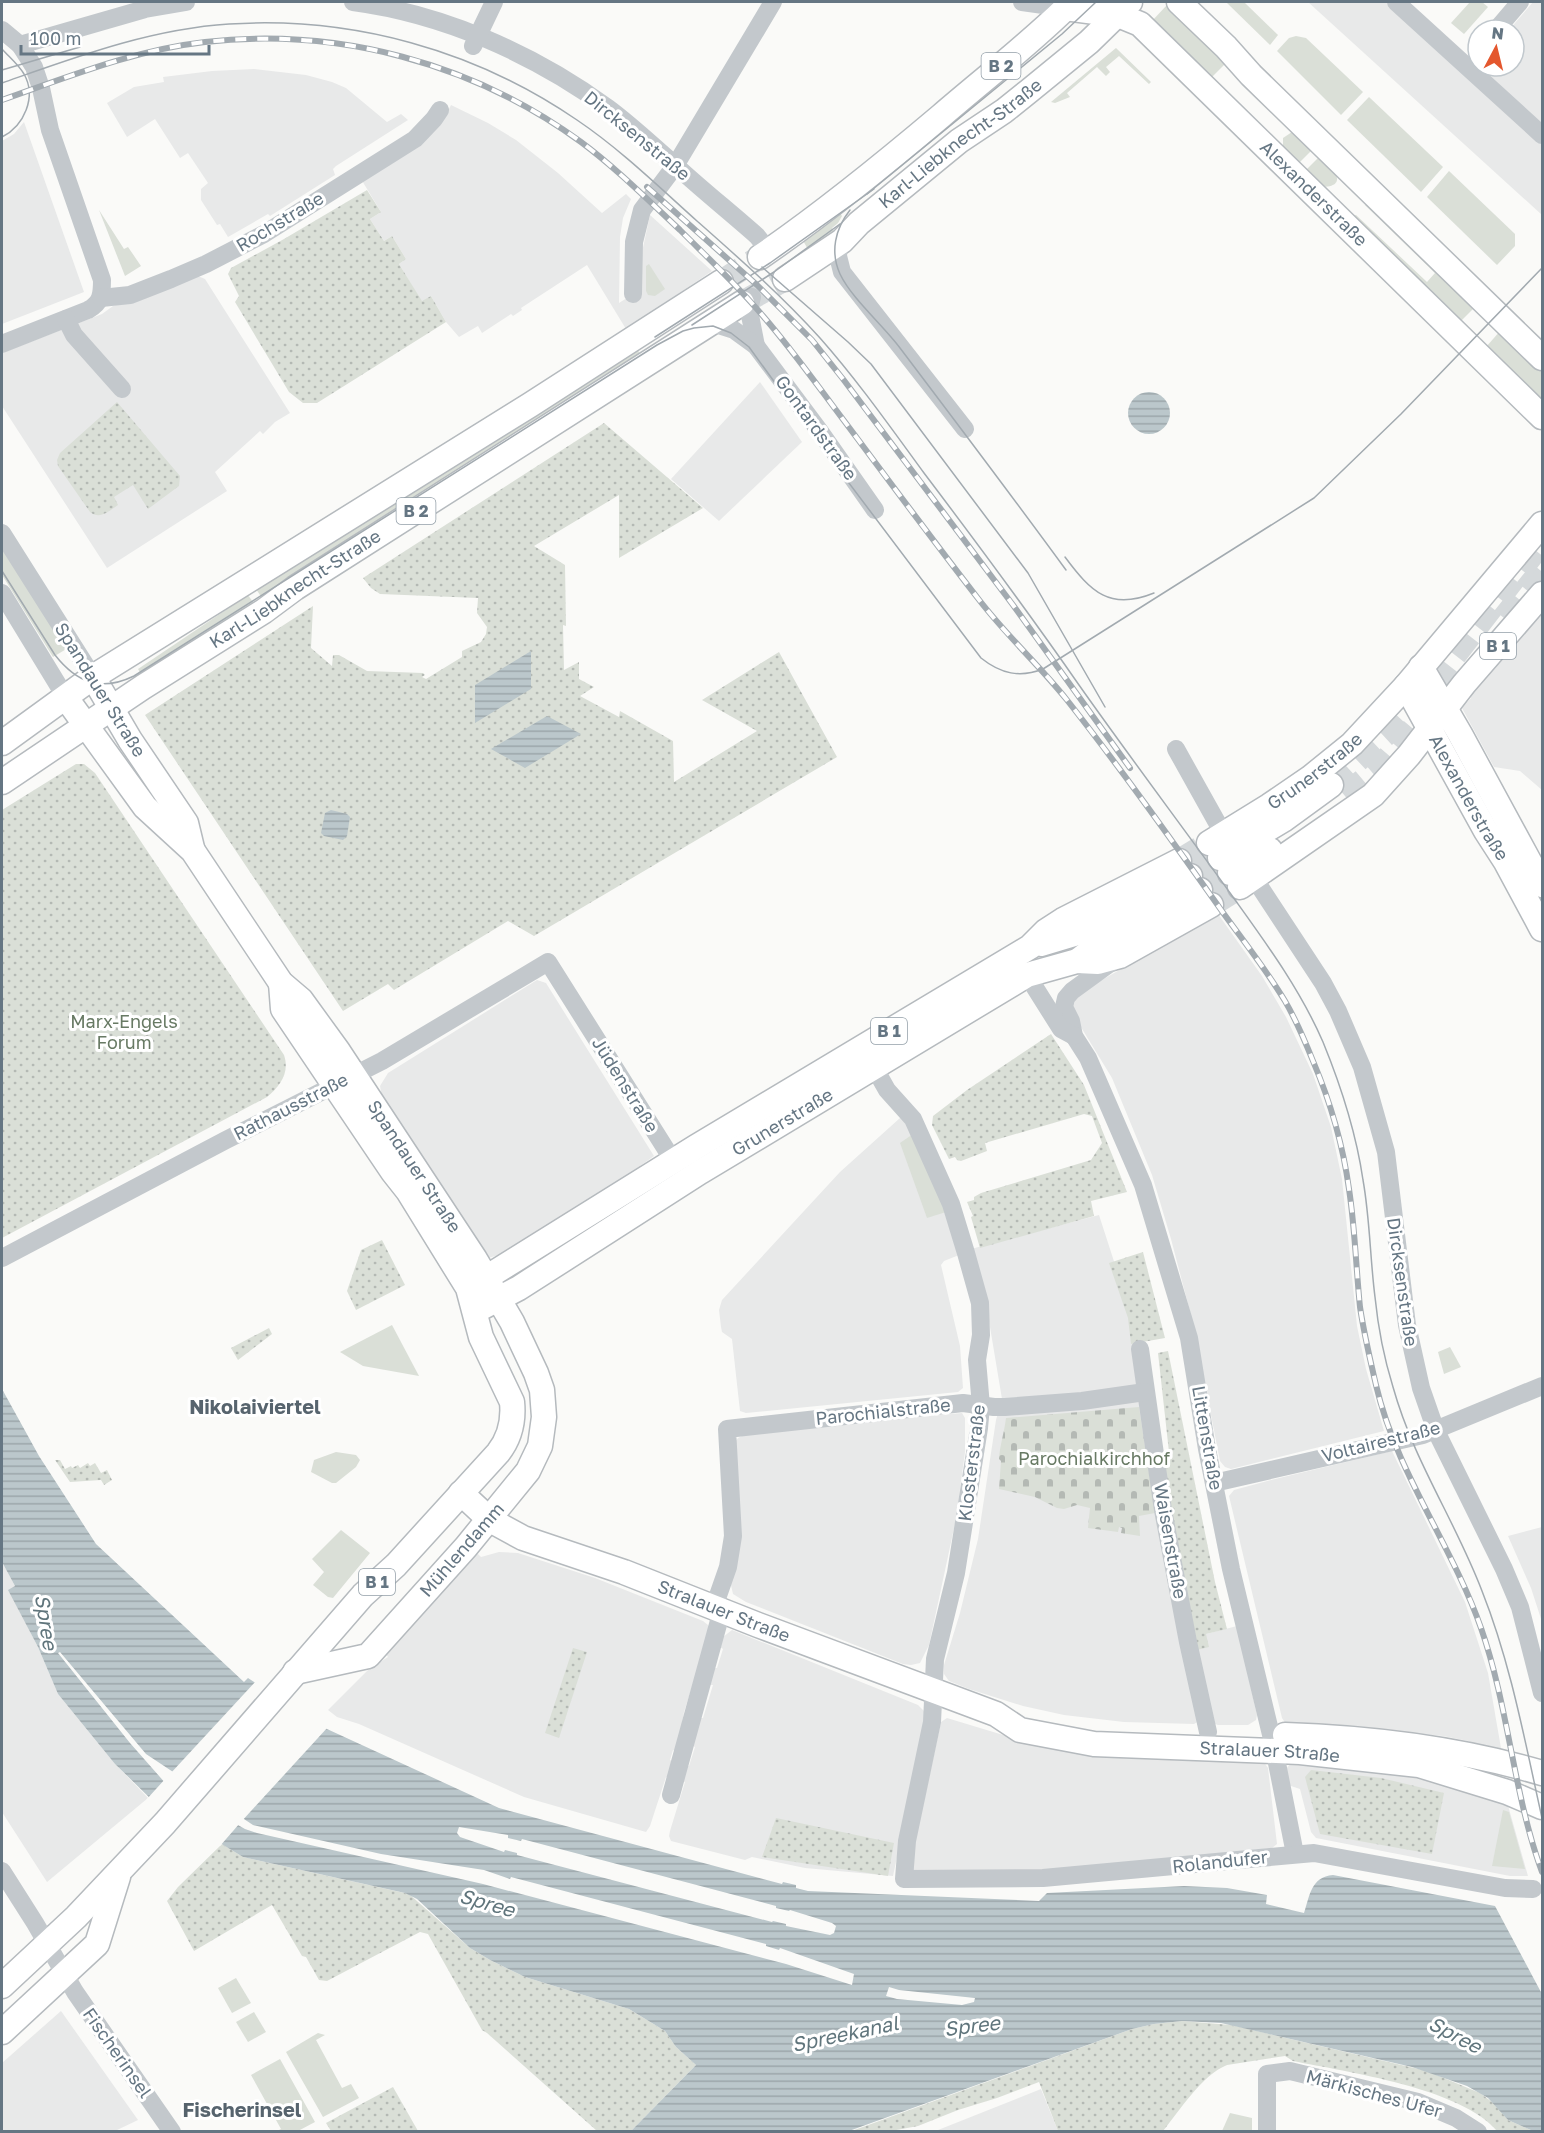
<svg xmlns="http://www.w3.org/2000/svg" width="1544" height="2133" font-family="'Golos Text',sans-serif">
	<defs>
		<pattern id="cemetery-stones" width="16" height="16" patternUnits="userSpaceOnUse" patternTransform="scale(1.5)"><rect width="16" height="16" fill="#dadfd7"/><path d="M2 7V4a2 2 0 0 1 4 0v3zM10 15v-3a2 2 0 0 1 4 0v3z" fill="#b4b9b4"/></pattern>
		<pattern id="park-dots" width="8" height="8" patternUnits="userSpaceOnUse" patternTransform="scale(1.5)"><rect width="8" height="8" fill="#dadfd7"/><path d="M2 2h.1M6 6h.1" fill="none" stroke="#b4b9b4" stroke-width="1.8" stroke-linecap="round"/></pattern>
		<pattern id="water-rules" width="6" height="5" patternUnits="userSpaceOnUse" patternTransform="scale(1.5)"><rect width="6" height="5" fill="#bbc7cb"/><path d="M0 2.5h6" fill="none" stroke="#9ca6aa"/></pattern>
	</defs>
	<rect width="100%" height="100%" fill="#fafaf8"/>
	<g fill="#e8e9e9">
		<path d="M1308 2H1391L1542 140V215Z"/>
		<path d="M1533 2H1542V125L1480 66H1514V30H1509Z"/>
		<path d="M254 69 306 75 332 82 346 88 387 122 401 114 408 120 336 166 333 169 335 175 270 216 268 214 228 237 220 224 217 225 201 200V189L208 183 188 153 180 158 155 119 127 137 107 103 134 87 164 82 163 77 212 71Z"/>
		<path d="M451 105 488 123 516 140 558 173 602 213 626 194 631 199 623 218 620 237 619 303 633 294 650 215 712 271 626 329 587 265 521 308 522 310 513 316 511 314 482 333 478 326 459 337 446 322 431 296 422 302 399 264 406 259 392 236 384 241 370 219 381 212 361 179 448 111Z"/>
		<path d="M24 122 84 292 2 324V141L14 134Z"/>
		<path d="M198 276 205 279 290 413 275 422 263 434 260 431 215 472 227 491 107 568 2 406V353L102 314 113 306Z"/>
		<path d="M760 382 802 442 719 521 671 479Z"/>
		<path d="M1542 606V790L1520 771 1494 767 1462 708 1471 698 1467 694Z"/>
		<path d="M1218 914 1262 976 1286 1017 1313 1074 1331 1127 1342 1179 1357 1326 1366 1369 1384 1431 1231 1469 1225 1467 1220 1461 1193 1323 1171 1239 1152 1175 1112 1078 1076 1019 1072 1001 1079 993Z"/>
		<path d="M537 980 546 983 654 1156 640 1166 642 1171 511 1254 508 1249 499 1255 488 1258 382 1097 380 1086 388 1073Z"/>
		<path d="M900 1118H903L932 1176 959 1255 944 1261 941 1265 960 1346 963 1388 958 1392 746 1413 740 1411 732 1339 722 1332 721 1327 719 1310 722 1300 840 1172Z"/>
		<path d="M1099 1215 1132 1317 1199 1721 1194 1724 1124 1722 1064 1715 1023 1706 969 1689 949 1681 944 1674V1665L960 1613 978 1539 996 1420 1002 1399 988 1315 971 1249Z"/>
		<path d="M962 1413 965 1418V1452L956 1519 929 1645 920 1663 911 1665 903 1664 746 1602 733 1594 730 1581 735 1442 738 1438 748 1433Z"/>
		<path d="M1392 1451 1465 1602 1488 1673 1502 1754 1468 1741 1443 1736 1370 1729 1286 1724 1282 1718 1229 1496 1234 1490 1271 1480Z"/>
		<path d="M1542 1527V1622L1531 1588 1508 1536Z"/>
		<path d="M499 1552 518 1553 595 1578 703 1621 708 1625 710 1631 684 1712 677 1752 673 1750 670 1760 674 1762 669 1778 666 1777 650 1826 646 1832 524 1797 359 1724 337 1717 328 1710 368 1670 388 1657 385 1653 477 1553 481 1557Z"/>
		<path d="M2 1562 15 1586 9 1591 38 1647 58 1694 115 1764 148 1798 47 1882 2 1812Z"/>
		<path d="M1237 1626 1257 1715 1256 1720 1248 1725H1218L1215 1724 1197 1650 1206 1634Z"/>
		<path d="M732 1630 918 1705 925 1712 926 1721 893 1876 805 1868 752 1857 745 1860 671 1841 669 1836 670 1831 685 1782 681 1781 686 1765 689 1766 695 1747 691 1745 699 1718H703L713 1685H709L714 1668H717L723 1649 720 1647 723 1637Z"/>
		<path d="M947 1718 1023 1741 1263 1761 1268 1768 1277 1844 1272 1848 1043 1871 914 1874 910 1866 941 1722Z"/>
		<path d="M1292 1762 1405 1775 1507 1802 1528 1876H1510L1316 1838 1311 1832 1300 1789 1288 1785 1286 1769Z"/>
		<path d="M61 2011 138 2120 115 2131H2V2063Z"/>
		<path d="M1041 2089 1058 2131 933 2132Z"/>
	</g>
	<g fill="#dadfd7">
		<path d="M1226 2H1244L1278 35 1270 45Z"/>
		<path d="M1470 2H1482L1488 7 1464 34 1451 23Z"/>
		<path d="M1167 5 1225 64 1211 78 1152 21Z"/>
		<path d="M1296 36 1306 38 1363 92 1341 115 1277 51 1289 38Z"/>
		<path d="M1116 48 1151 82 1149 84 1119 56 1106 67 1110 72 1106 76 1097 67 1067 93 1070 97 1055 103 1051 102Z"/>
		<path d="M1369 97 1443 167 1421 192 1347 120Z"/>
		<path d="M1292 132 1314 148 1298 164 1283 149V138Z"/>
		<path d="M1321 155C1330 164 1351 186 1323 187L1305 171Z"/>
		<path d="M1449 171 1515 234V246L1497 265 1427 197Z"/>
		<path d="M1369 202 1476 306 1460 322 1352 216 1356 215 1427 282 1435 273 1365 205Z"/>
		<path d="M837 209 842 216 838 223 832 228 835 233 810 253 801 237Z"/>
		<path d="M99 210 124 249 128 247 141 266 125 276Z"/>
		<path d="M649 264 665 289 655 296 648 295 646 291V266Z"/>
		<path d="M1501 330 1542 371V403L1486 347Z"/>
		<path d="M634 345 644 359 262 598 256 589Z"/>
		<path d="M2 543 68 648 53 657 2 575Z"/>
		<path d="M248 595 257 608 141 674 138 669Z"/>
		<path d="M913 1134 946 1212 927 1218 900 1143Z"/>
		<path d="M392 1325 419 1376 363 1366 340 1352Z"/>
		<path d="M1450 1347 1461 1367 1444 1374 1438 1352Z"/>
		<path d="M336 1452 356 1455 360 1460 356 1467 336 1483H332L311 1472 314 1460Z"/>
		<path d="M341 1530 370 1553 333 1598 328 1597 313 1585 324 1572 312 1559Z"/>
		<path d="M1503 1810 1509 1812 1525 1869 1492 1866Z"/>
		<path d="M236 1978 251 2003 232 2013 218 1988Z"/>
		<path d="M254 2012 266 2032 248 2042 236 2022Z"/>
		<path d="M318 2033 325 2035 316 2040 342 2088 351 2084 359 2098 323 2117 286 2052Z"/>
		<path d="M280 2059 315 2122 298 2131H277L281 2129 251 2075Z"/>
		<path d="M1230 2113 1252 2118V2131H1222Z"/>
	</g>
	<path fill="url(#cemetery-stones)" d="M1139 1407 1155 1513 1139 1516 1140 1536 1121 1533 1122 1528 1119 1527 1118 1532 1088 1528 1090 1508 1077 1505 1064 1509 1057 1508 1035 1497 999 1489 1001 1461 999 1459C1000 1444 1004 1434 1006 1418Z"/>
	<g fill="url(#park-dots)">
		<path d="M367 190 381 212 370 219 384 241 392 236 406 259 399 264 422 301 431 296 446 322 317 403H303L289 392 235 302 239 296 228 274 231 268 284 239Z"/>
		<path d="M117 402 180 476 179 486 148 509 133 485 114 497 118 505C109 511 100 520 90 512L58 466 57 460 60 453Z"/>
		<path d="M604 423 703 508 619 558V495L534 546 565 565 566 626 563 625 564 670 579 662V679L594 687 580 696 619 717 620 711 673 741 674 782 757 731 702 700 779 652 837 757 534 936 508 921 394 990 388 984 343 1011 145 715 313 606 311 648 332 666 333 655H339L367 671 423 673 425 675 422 677 426 679 462 657V651L481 642 486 634 487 627 477 613 478 598 380 594 371 588 363 578Z"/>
		<path d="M76 764H84L95 773 284 1055C290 1073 280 1086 267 1097L2 1238V810Z"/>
		<path d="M1051 1034 1084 1085 1127 1192 1091 1201 1094 1216 980 1248 971 1217 973 1216 967 1202 974 1200V1197L981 1193 1091 1160 1102 1143 1092 1116 1084 1114 985 1143 987 1151 961 1161 957 1160 955 1157 949 1159 932 1125 933 1116 967 1090Z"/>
		<path d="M382 1240 405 1285 356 1310 347 1291 361 1250Z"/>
		<path d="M1143 1252 1165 1338 1131 1344 1128 1318 1109 1263Z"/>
		<path d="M269 1328 272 1334 238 1360 231 1348Z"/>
		<path d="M1168 1351 1215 1582 1227 1629 1206 1634 1209 1647 1197 1650 1160 1454 1169 1452 1158 1353Z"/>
		<path d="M55 1460H60L65 1469 71 1466 72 1468 78 1465 80 1468 88 1463 90 1466 95 1463 101 1473 107 1470 112 1480 104 1485 101 1480 70 1482Z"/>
		<path d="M573 1648 587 1652 559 1738 545 1733Z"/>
		<path d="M1311 1770 1381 1778 1444 1793 1432 1854 1320 1834 1305 1777Z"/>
		<path d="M776 1818 894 1843 888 1876 762 1857Z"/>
		<path d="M222 1844 243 1857 409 1894 470 1948 490 1960 525 1977 629 2009 665 2031 676 2047 696 2065 631 2131H597L487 2033 482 2030 428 1934 420 1932 327 1981 319 1980 306 1957 302 1956 272 1905 194 1951 167 1901 178 1887Z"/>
		<path d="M1182 2021 1231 2025 1427 2071 1480 2093 1496 2105 1508 2120 1533 2131H1497C1461 2088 1347 2072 1293 2061L1285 2056 1227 2065C1202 2075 1180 2110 1163 2131H1058L1039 2082 997 2098 958 2110 918 2126 891 2131 849 2132 1132 2029 1154 2024Z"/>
		<path d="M393 2087 418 2131H331L326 2123Z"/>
	</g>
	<g fill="url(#water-rules)" fill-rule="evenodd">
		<circle cx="1149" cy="413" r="21"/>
		<path d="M531 651V689L475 723V685Z"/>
		<path d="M547 716 581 734 525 768 491 749Z"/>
		<path d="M331 810 347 814 350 817 347 836 343 840 324 836 321 833 325 813Z"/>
		<path d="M2 1389 39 1456 96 1544 244 1682 248 1678 327 1729 499 1808 782 1884 783 1882 796 1885V1888L808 1891 1039 1901 1047 1893 1184 1886 1227 1888 1267 1895 1266 1904 1304 1913C1310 1895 1311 1877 1333 1875L1495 1906 1542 1994V2131H1533L1508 2120 1488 2098 1467 2086 1412 2067 1221 2023 1182 2021 1154 2024 1132 2029 849 2131H631L696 2065 676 2047 665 2031 629 2009 525 1977 490 1960 470 1948 417 1899 405 1893 243 1857 156 1804 115 1764 58 1694 38 1647 8 1590 15 1586 2 1562ZM60 1652 146 1754 253 1825 381 1854 484 1870 510 1879 511 1877 766 1944V1946L779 1950 780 1948 854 1974 852 1985 786 1964 483 1884 257 1833 245 1829 167 1785 130 1743 58 1653ZM459 1827 508 1835V1838L521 1841 522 1839 776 1906V1908L789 1911 790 1910 832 1923 836 1926 834 1933 830 1935 786 1926V1924L773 1921 772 1922 517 1855V1853L505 1850 504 1852 460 1837 457 1833ZM889 1987 899 1990 975 1998 974 2002 962 2005 897 1999 886 1996Z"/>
	</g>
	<g fill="#fafaf8">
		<path d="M256 1681 328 1727 241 1822 170 1774Z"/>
		<path d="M166 1778 175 1786 240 1823 220 1846 162 1812 146 1800Z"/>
	</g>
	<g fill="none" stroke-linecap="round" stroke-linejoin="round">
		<g stroke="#d5d9db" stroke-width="24" stroke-dasharray="24 12" stroke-linecap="butt">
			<path d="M721 282 760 257"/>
			<path d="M742 303 785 279"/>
			<path d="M1504 618 1542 570"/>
			<path d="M1331 785 1385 735 1430 687 1542 542"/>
			<path d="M1345 796 1383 764 1433 705"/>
			<path d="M1179 861 1209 843"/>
			<path d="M1190 876 1220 858"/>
			<path d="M1200 890 1230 873"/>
			<path d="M1211 905 1240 887"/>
		</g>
		<g stroke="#b5babe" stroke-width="27">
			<g id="major">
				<path d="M1179 2 1226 47 1251 75 1542 358"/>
				<path id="s1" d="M1065 8 1118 15 1140 24 1542 417"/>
				<path d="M760 257C823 214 883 165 941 116 985 78 1031 43 1072 2"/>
				<path id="s2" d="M785 279 842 241 859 223 959 141 1004 111 1029 91 1089 42 1130 2"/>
				<path d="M1421 667 1460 734 1542 885"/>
				<path d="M93 677 130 740 186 823 192 848"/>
				<path id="s3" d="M1406 686 1486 831 1506 862 1542 929"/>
				<path id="s4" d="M66 698 145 807 193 851 281 983 301 1000 338 1051 475 1259 512 1322 536 1373 542 1390 544 1417 540 1446 528 1471 466 1547 368 1656 295 1672"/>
				<path d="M2 743 93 677 530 405 721 282"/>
				<path id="s5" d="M2 782 143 687 264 611 295 588 742 303"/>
				<path id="s6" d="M1209 843 1269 806 1310 778 1352 744 1406 686 1542 524"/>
				<path d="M1220 858 1283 820 1331 785"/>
				<path d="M1230 873 1270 850"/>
				<path d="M1240 887 1373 795 1409 755 1464 684 1542 594"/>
				<path d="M1041 944 1091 929 1112 921 1190 876"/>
				<path d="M1080 959 1093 949 1200 890"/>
				<path d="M473 1286 696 1147 1030 947 1046 931 1063 920 1179 861"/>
				<path id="s7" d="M483 1307 519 1288 700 1172 1027 975 1077 961 1098 962 1120 956 1211 905"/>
				<path id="s8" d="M461 1493 490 1520 523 1538 624 1572 758 1625 996 1714 1020 1730 1094 1744 1300 1752 1419 1765 1507 1792 1542 1807"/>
				<path d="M1285 1735C1373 1738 1458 1748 1542 1773"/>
				<path d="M2 1986 76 1917 165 1823 363 1595 396 1565 498 1453C510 1438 514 1422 512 1402L481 1337 468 1288 408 1191 393 1172 283 1009 281 983"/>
				<path d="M2 2032 97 1944 118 1877"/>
			</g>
		</g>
		<g stroke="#c3c8cc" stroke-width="18">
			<path d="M353 2C444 14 534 54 608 108 631 125 652 145 674 164 701 189 730 212 757 236L769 251"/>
			<path d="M1022 2 1065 8"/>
			<path d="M1396 2 1542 135"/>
			<path d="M2 30 20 45 34 67 41 88 50 130 102 280C102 295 101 303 88 310L2 344"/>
			<path d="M1496 30 1520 2"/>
			<path d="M20 45 145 9 186 2"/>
			<path d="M473 46 494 2"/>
			<path d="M839 243 838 256 842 272 965 429"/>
			<path d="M633 294 634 242 642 210 675 166 773 2"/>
			<path d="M752 297 749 310 756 346"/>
			<path d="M101 298 130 295 171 279 206 264 264 234 415 139 434 119 440 110"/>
			<path d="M66 319 74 335 122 389"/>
			<path d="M712 323 734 330 756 346 821 433 875 510"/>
			<path d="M2 533 93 677"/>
			<path d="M2 593 66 698"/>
			<path d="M1176 749 1224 835"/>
			<path d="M1254 878 1323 983 1338 1011 1362 1067 1386 1152 1407 1325 1421 1388 1436 1431 1504 1569 1520 1607 1542 1693"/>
			<path d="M1116 959 1072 991 1066 998 1064 1007 1071 1021 1074 1036 1088 1058 1143 1185 1189 1338 1207 1449 1231 1569 1273 1743 1295 1854"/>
			<path d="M1027 975 1061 1029 1074 1036"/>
			<path d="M874 1067 887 1090 913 1119 951 1204 966 1253 980 1303 981 1335 977 1360 981 1406 979 1428 956 1573 935 1659 932 1722 907 1841 904 1879 1043 1878 1314 1853 1505 1888 1533 1889"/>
			<path d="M2 1258 226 1140 382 1061 548 962 679 1170"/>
			<path d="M1140 1349 1163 1510 1188 1642 1208 1732"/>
			<path d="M1214 1483 1423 1435 1542 1386"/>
			<path d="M714 1607 728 1567 733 1536 727 1429 963 1403 994 1407H1005L1082 1401 1145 1392"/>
			<path d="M671 1795 722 1610"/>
			<path d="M2 1871 35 1923 75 1992 172 2132"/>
			<path d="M1267 2132V2074L1290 2071 1418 2102 1456 2118 1478 2132"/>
		</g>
		<use href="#major" stroke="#fff" stroke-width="24"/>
		<g stroke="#a2aab0" stroke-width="1.5">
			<path d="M2 49C9 57 18 64 24 74 37 97 24 126 2 137"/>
			<path d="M2 70 80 47"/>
			<path d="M2 83C76 57 150 29 229 24 352 16 475 50 577 120 620 149 658 186 697 221 740 259 782 296 820 338 858 381 891 428 924 473 977 543 1029 613 1079 685 1129 756 1182 826 1233 897 1266 943 1300 989 1323 1042 1341 1086 1356 1132 1363 1180 1370 1219 1370 1258 1375 1297 1378 1327 1384 1358 1393 1387 1414 1462 1455 1520 1482 1591 1511 1664 1525 1742 1542 1818"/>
			<path d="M867 194 1062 34 1096 2"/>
			<path d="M850 210C835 229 830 252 840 274 852 299 883 325 900 348 956 422 1012 496 1066 570"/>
			<path d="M762 267 848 342 871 364 1028 573 1105 707"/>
			<path d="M692 325 774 272 840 224"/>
			<path d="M655 337 770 263 874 189"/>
			<path d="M1065 557C1091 592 1110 611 1154 593"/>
			<path d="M2 571 55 655C77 683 101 692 134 676L657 345 683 331 694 328 713 326 731 333 749 347 818 442 981 658C1001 674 1020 678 1043 669L1314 498 1401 414 1542 268"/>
		</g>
		<g stroke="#a2aab0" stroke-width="6">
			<g id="rail">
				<path d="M2 100C68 77 134 50 205 42 338 27 473 63 581 142 616 168 648 200 680 230 708 258 737 285 763 316 789 346 812 378 836 410 884 474 931 538 980 601 1007 636 1040 666 1067 700 1122 770 1173 842 1224 914 1245 943 1267 971 1285 1001 1296 1020 1305 1041 1313 1061 1330 1101 1343 1145 1349 1189 1355 1228 1356 1268 1360 1307 1364 1334 1370 1359 1376 1385 1396 1472 1452 1545 1481 1628 1509 1708 1513 1793 1542 1872"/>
				<path d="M647 187 757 285 812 340 843 379 1013 605 1130 768"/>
			</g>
		</g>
		<use href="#rail" stroke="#fff" stroke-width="4" stroke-dasharray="11" stroke-linecap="butt"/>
	</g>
	<g text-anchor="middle" stroke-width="6" stroke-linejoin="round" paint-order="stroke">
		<g fill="#fff" stroke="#939fa8" stroke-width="1.5">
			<rect x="981.5" y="53" width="39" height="26" rx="4.5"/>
			<rect x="396.5" y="498" width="39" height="26" rx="4.5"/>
			<rect x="1480" y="633" width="36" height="26" rx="4.5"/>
			<rect x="871" y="1018" width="36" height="26" rx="4.5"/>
			<rect x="359" y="1569" width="36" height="26" rx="4.5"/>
		</g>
		<g font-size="16" font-weight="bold" fill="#657683">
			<text x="1001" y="72">B 2</text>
			<text x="416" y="517">B 2</text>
			<text x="1498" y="652">B 1</text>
			<text x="889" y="1037">B 1</text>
			<text x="377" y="1588">B 1</text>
		</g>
		<g font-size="18" fill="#657683" stroke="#fff">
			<text transform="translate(637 136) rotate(39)" y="6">Dircksenstraße</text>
			<text dy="6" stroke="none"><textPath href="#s2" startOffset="222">Karl-Liebknecht-Straße</textPath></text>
			<text dy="6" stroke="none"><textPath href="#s1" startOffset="320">Alexanderstraße</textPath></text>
			<text transform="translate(280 222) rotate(-31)" y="6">Rochstraße</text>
			<text transform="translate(816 428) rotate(54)" y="6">Gontardstraße</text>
			<text dy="6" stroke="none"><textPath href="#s5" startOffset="351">Karl-Liebknecht-Straße</textPath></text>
			<text transform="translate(100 690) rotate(58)" y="6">Spandauer Straße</text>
			<text dy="6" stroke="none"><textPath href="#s6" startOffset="128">Grunerstraße</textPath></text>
			<text dy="6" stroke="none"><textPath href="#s3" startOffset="128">Alexanderstraße</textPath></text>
			<text transform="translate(625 1085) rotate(58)" y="6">Jüdenstraße</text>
			<text transform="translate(291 1107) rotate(-27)" y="6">Rathausstraße</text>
			<text dy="6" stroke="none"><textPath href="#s7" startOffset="352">Grunerstraße</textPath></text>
			<text dy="6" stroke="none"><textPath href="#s4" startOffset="586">Spandauer Straße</textPath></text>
			<text transform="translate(1402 1282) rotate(82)" y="6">Dircksenstraße</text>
			<text transform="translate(883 1412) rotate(-6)" y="6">Parochialstraße</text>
			<text transform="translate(1207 1438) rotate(80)" y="6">Littenstraße</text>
			<text transform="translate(1381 1442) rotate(-14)" y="6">Voltairestraße</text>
			<text transform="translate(972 1463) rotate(-83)" y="6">Klosterstraße</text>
			<text transform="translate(1170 1541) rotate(80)" y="6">Waisenstraße</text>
			<text transform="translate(462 1550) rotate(-49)" y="6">Mühlendamm</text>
			<text dy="6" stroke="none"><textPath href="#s8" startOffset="291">Stralauer Straße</textPath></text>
			<text dy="6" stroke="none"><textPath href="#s8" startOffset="862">Stralauer Straße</textPath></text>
			<text transform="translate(1220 1862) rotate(-6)" y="6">Rolandufer</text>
			<text transform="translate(117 2053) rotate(55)" y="6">Fischerinsel</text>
			<text transform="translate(1374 2094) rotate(15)" y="6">Märkisches Ufer</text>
		</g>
		<g font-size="18" fill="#687a64" stroke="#fff">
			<text x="124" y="1028">Marx-Engels<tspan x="124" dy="21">Forum</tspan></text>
			<text x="1094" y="1465">Parochialkirchhof</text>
		</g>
		<g font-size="20" font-weight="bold" fill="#57646e" stroke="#fff">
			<text x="255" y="1414">Nikolaiviertel</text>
			<text x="242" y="2117">Fischerinsel</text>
		</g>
		<g font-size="20" font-style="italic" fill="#60757c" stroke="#fff">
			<text transform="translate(46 1622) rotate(81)" y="7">Spree</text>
			<text transform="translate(487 1903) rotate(16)" y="7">Spree</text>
			<text transform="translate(972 2026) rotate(-7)" y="7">Spree</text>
			<text transform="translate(845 2034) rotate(-12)" y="7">Spreekanal</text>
			<text transform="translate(1455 2035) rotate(28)" y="7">Spree</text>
		</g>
	</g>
	<rect width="1544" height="2133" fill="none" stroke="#657683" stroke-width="6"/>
	<g transform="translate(1496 48) rotate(7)"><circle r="28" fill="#ffffff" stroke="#c1c8cd" stroke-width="1.5"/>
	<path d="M0-4.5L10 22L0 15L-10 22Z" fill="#e4572e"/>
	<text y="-9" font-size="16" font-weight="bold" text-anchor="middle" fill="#657683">N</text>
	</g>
	<path d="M21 45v9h188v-9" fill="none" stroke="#657683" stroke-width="3"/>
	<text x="30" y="45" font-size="18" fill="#657683" stroke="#ffffff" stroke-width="4.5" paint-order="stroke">100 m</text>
</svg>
